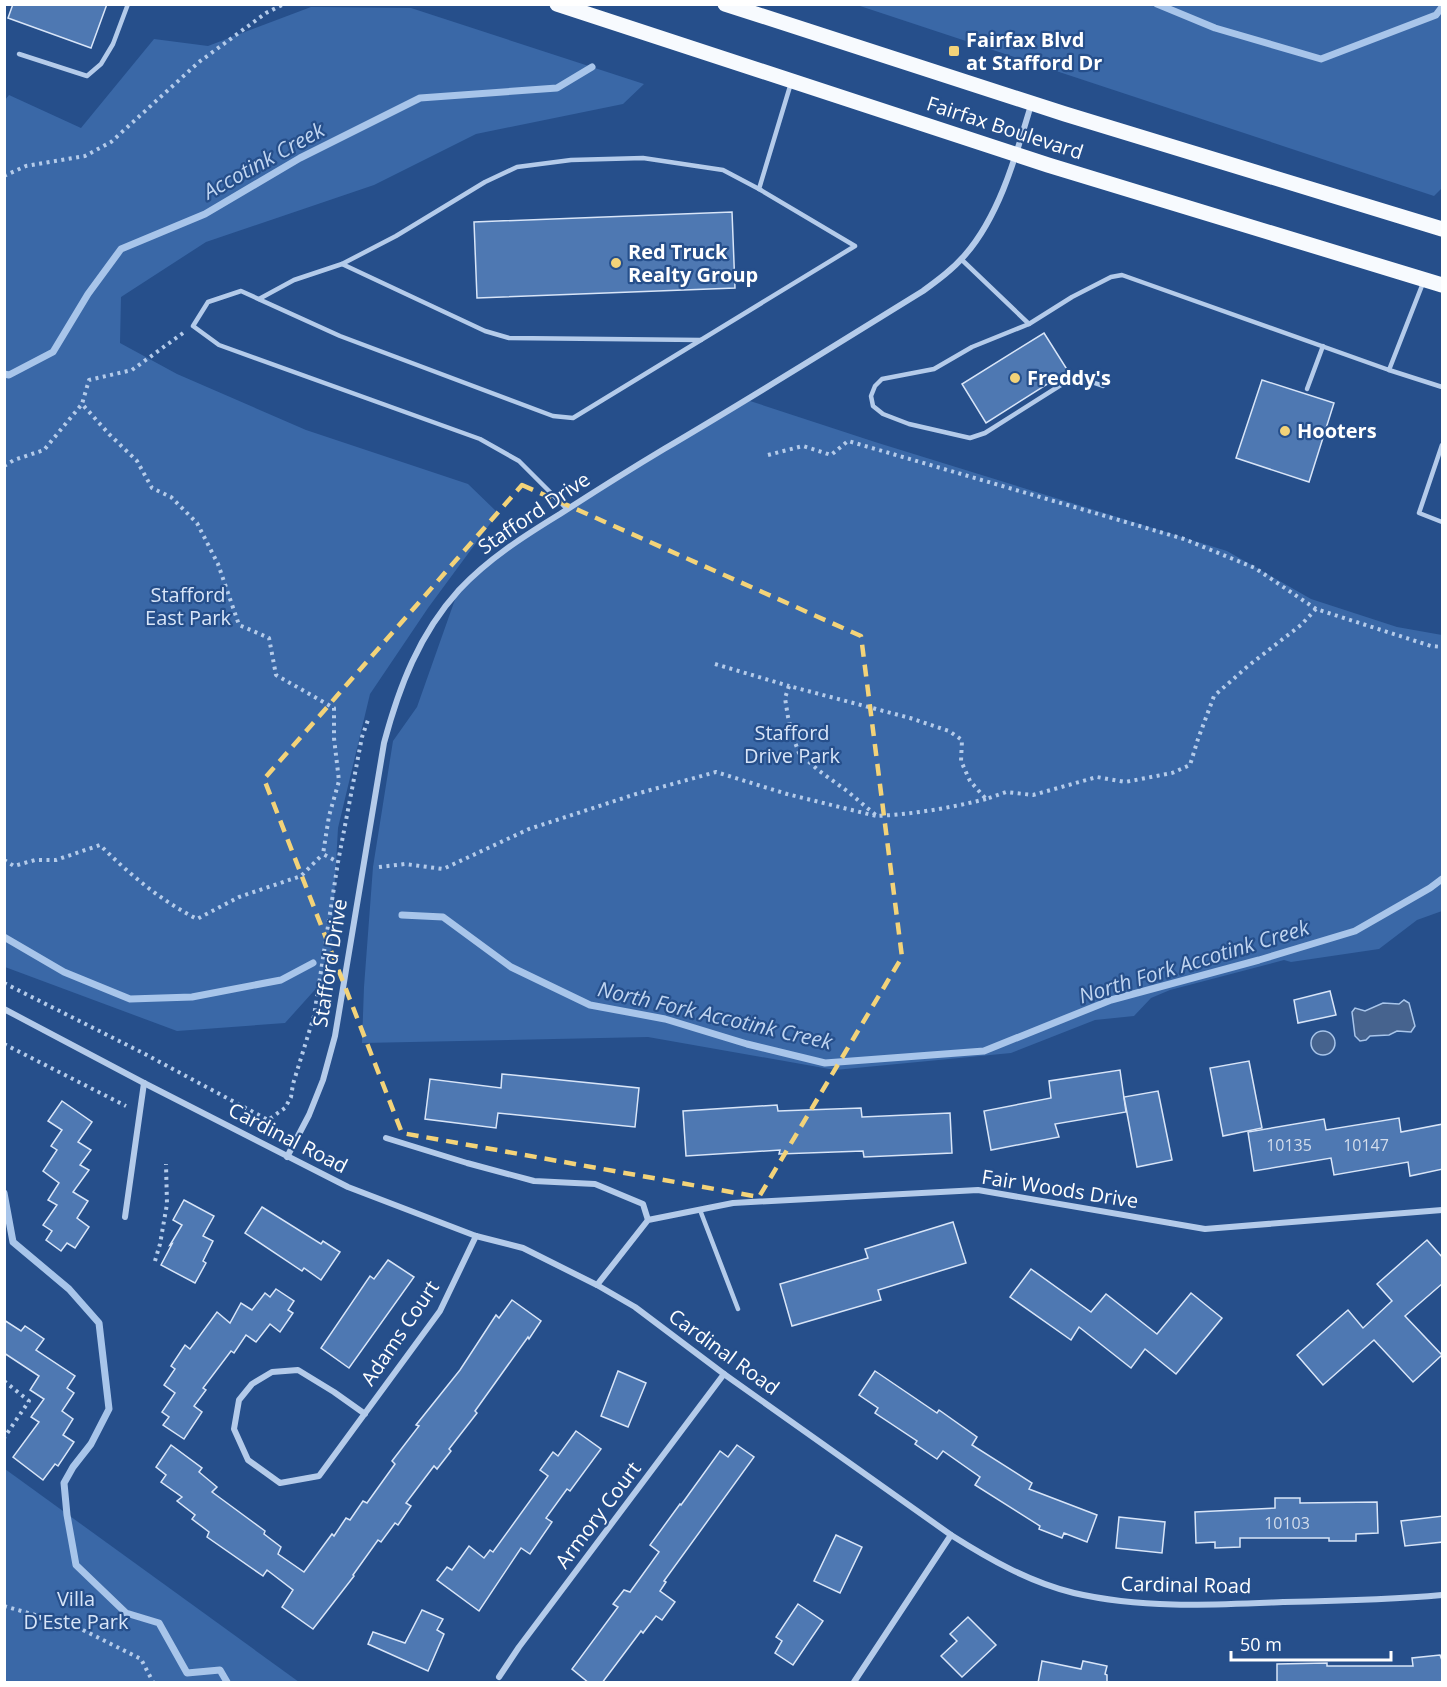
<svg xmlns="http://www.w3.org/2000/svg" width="1447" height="1687" font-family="'Open Sans',sans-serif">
	<rect width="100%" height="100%" fill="#264f8b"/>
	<g fill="#3a68a7">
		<path d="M857 5H1442V188L1434 196Z"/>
		<path d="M311 7 411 8 644 84 623 104 476 134 374 185 206 242 121 297 120 343 177 374 306 430 468 484 498 513 428 608 370 694 338 828 330 973 285 1023 177 1031 5 967V100L9 95 81 128 154 39 208 46Z"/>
		<path d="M747 400 875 442 1227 551 1311 599 1397 627 1442 635V911L1417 920 1379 949 1291 962 1284 960 1170 990 1151 998 1134 1016 1095 1020 1011 1053 835 1070 648 1037 362 1043 364 987 373 867 393 741 417 707 458 591 515 542Z"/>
		<path d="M4 1469H5L299 1682H5Z"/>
	</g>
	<g fill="#46638e" stroke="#a8c5ea" stroke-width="1.5">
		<path d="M1404 1000 1409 1003 1415 1026 1411 1032 1397 1031 1389 1035 1370 1036 1366 1040 1360 1041 1355 1036 1352 1012 1355 1008 1365 1011 1383 1003 1399 1004Z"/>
		<circle cx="1323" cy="1043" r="12"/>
	</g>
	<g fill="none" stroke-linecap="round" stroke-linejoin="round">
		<g stroke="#a8c5ea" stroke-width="7">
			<path d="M1157 4 1215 28 1321 59 1436 15 1442 7"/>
			<path d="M4 374 9 375 53 352 88 294 121 249 205 214 300 158 420 98 557 88 592 67"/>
			<path d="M402 915 443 917 511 967 590 1005 665 1019 747 1044 825 1063 984 1051 1111 1000 1259 960 1355 931 1430 888 1442 879"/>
			<path d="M4 937 64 972 130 999 192 997 281 980 313 963"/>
			<path d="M4 1193 13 1242 69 1289 99 1323 109 1409 91 1444 73 1467 64 1483 67 1515 76 1565 126 1613 159 1623 187 1673 220 1670 227 1682"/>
		</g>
	</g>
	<g fill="#4e78b2" stroke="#d8e5f8" stroke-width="1.5">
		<path d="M13 4H107L91 48 8 18Z"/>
		<path d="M732 212 735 288 477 298 474 222Z"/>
		<path d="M1044 333 1068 371 986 423 962 384Z"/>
		<path d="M1262 380 1334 403 1309 482 1236 458Z"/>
		<path d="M1330 991 1336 1015 1298 1023 1294 1000Z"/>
		<path d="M1249 1061 1262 1128 1223 1136 1210 1068Z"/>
		<path d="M1120 1070 1126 1112 1055 1124 1059 1137 991 1150 984 1111 1051 1098 1049 1081Z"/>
		<path d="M502 1074 639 1088 635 1127 498 1113 496 1128 425 1119 430 1079 501 1088Z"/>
		<path d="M1158 1091 1172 1160 1137 1167 1124 1097Z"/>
		<path d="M62 1101 92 1122 78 1142 91 1150 80 1165 89 1170 73 1192 88 1201 77 1218 89 1227 75 1248 67 1243 61 1251 46 1240 52 1231 43 1225 57 1205 48 1200 59 1183 43 1171 57 1150 51 1146 62 1130 48 1121Z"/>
		<path d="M777 1105 778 1111 861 1108 862 1117 950 1113 952 1153 864 1157 863 1151 779 1154 780 1150 686 1156 683 1111Z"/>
		<path d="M1399 1118 1401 1132 1443 1124V1169L1410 1176 1408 1162 1334 1175 1331 1158 1254 1171 1248 1132 1324 1119 1326 1130Z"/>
		<path d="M184 1200 214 1216 203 1236 213 1241 203 1261 206 1263 195 1283 161 1265 172 1244 170 1245 182 1225 173 1220Z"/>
		<path d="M262 1207 321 1244 323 1241 340 1252 321 1280 304 1268 302 1271 245 1233Z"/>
		<path d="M953 1222 966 1263 878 1290 881 1300 792 1326 780 1284 868 1258 865 1249Z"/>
		<path d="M1427 1240 1443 1258V1283L1405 1316 1442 1355 1413 1382 1374 1340 1323 1385 1297 1355 1348 1310 1363 1328 1392 1301 1377 1284Z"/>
		<path d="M388 1260 414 1277 349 1368 321 1348 370 1276 374 1279Z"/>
		<path d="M1031 1269 1091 1312 1106 1294 1157 1334 1191 1293 1222 1318 1176 1374 1145 1349 1131 1368 1079 1327 1071 1340 1010 1297Z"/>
		<path d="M276 1289 294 1301 288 1310 293 1313 280 1332 270 1324 256 1342 246 1335 234 1353 231 1351 203 1388 206 1390 194 1406 202 1412 184 1439 163 1425 169 1417 162 1412 175 1393 164 1385 175 1369 171 1366 185 1345 190 1349 217 1312 230 1323 241 1303 252 1310 265 1293 270 1297Z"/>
		<path d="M512 1300 541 1321 529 1339 528 1337 475 1411 477 1413 449 1449 451 1451 437 1469 434 1466 406 1503 411 1506 398 1525 395 1523 381 1542 378 1540 353 1575 354 1576 313 1629 282 1607 293 1590 267 1570 263 1576 207 1537 209 1532 192 1519 195 1515 177 1501 182 1497 161 1482 166 1475 156 1467 171 1445 202 1468 199 1472 217 1487 212 1492 265 1531 264 1534 281 1547 278 1554 304 1572 332 1534 334 1536 346 1518 350 1520 363 1501 367 1503 395 1464 392 1461 419 1426 416 1425 460 1370 496 1315 499 1318Z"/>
		<path d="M4 1320 21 1331 25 1326 44 1339 36 1350 75 1376 67 1388 74 1393 62 1411 73 1419 63 1435 74 1442 58 1466 55 1464 43 1480 13 1457 39 1422 31 1417 44 1399 30 1390 39 1376 4 1353Z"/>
		<path d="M618 1371 646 1383 628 1427 601 1416Z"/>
		<path d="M875 1371 937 1413 939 1410 977 1437 972 1445 1032 1483 1029 1489 1097 1515 1087 1542 1064 1533 1062 1538 1039 1529 1040 1526 975 1485 980 1477 943 1451 937 1459 915 1444 917 1441 875 1413 878 1408 859 1395Z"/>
		<path d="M576 1431 601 1449 570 1491 567 1489 546 1518 552 1522 530 1554 521 1548 479 1611 437 1580 447 1567 452 1570 469 1546 484 1558 490 1550 493 1552 548 1476 540 1470 553 1452 558 1456Z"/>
		<path d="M737 1445 754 1457 664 1581 666 1582 660 1591 675 1602 662 1620 656 1616 643 1633 641 1631 602 1683H589L572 1669 618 1607 613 1604 624 1590 630 1592 659 1552 650 1545 680 1504 681 1505 720 1451 728 1457Z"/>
		<path d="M1275 1498H1300V1503L1377 1502 1378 1533 1356 1534V1541H1329V1538H1240V1547L1215 1548V1542L1196 1543 1195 1512 1275 1508Z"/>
		<path d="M1443 1516V1542L1405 1546 1401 1521Z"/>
		<path d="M1119 1517 1165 1522 1162 1553 1116 1548Z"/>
		<path d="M836 1535 862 1547 840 1593 814 1581Z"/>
		<path d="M798 1604 823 1621 793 1665 775 1653 782 1641 776 1637Z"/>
		<path d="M422 1610 443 1619 437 1630 444 1634 428 1671 368 1644 373 1632 405 1643Z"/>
		<path d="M968 1617 996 1645 962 1677 941 1656 957 1641 950 1634Z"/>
		<path d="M1440 1655 1443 1663V1683H1277V1664L1327 1663V1666H1413L1412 1658Z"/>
		<path d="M1042 1661 1081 1669 1083 1661 1107 1666 1105 1674 1107 1675V1683H1038Z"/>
	</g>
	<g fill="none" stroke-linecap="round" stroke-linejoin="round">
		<g stroke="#b4cbea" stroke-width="4" stroke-dasharray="3 4.5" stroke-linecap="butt">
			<path d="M4 176 26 166 85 156 111 142 199 62 266 13 284 4"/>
			<path d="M183 333 132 370 89 380 82 404 109 434 137 461 152 488 171 497 197 523 218 564 239 625 269 638 276 675 334 708V738L339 781 329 816 323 854 338 862"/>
			<path d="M768 455 803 446 831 455 848 441 1184 539 1255 568 1316 609 1431 646 1442 647"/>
			<path d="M4 466 14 460 44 450 82 404"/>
			<path d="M715 664 789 686"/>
			<path d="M986 799C950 808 914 814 877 816L847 791 818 770 799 753 793 737 788 717 785 698 789 686 910 718 949 731 962 740 961 761 970 781 986 799 1006 792 1033 795 1097 777 1125 782 1172 773 1190 765 1198 739 1214 696 1248 666 1301 625 1316 609"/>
			<path d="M4 860 14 866 35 860H56L100 845C129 874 160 900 197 919L239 897 301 876 323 854"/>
			<path d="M379 867 405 864 443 869 529 829 636 794 716 772 787 794 876 816"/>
			<path d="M4 983 143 1053 268 1120 285 1108 291 1097 293 1084 314 1016 338 862 362 737 368 720"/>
			<path d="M4 1044 126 1106"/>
			<path d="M155 1261 160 1244 167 1204 166 1164"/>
			<path d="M4 1381 29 1401 4 1438"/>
			<path d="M4 1606 77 1627 141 1659 153 1682"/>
		</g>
		<g stroke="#b4cbea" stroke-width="4.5">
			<path d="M19 54 87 76 101 64 113 44 128 4"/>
			<path d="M961 259 1029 324"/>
			<path d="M342 264 485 331 509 338 701 340"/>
			<path d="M259 299 294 280 342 264 396 236 485 182 517 167 571 160 643 158 723 170 759 189"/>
			<path d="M1389 370 1442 387"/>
			<path d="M1103 386C1087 380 1081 376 1064 383L985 433 970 438 909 424 883 414 873 406 871 396 875 386 882 379 934 369 972 347 1029 324 1072 297 1111 277 1122 275 1389 370 1423 283"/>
			<path d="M1307 389 1323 346"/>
			<path d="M1442 445 1419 513 1442 522"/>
			<path d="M567 509 519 461 480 439 219 345 193 326 208 302 241 291 340 336 553 416 573 418 855 246 759 189 791 83"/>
			<path d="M700 1210 738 1309"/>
		</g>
		<g stroke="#b4cbea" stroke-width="6">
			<path d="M4 1009 144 1083 348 1187 476 1236 523 1248 597 1285 635 1307 724 1374 951 1535C989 1559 1029 1582 1074 1593 1143 1609 1213 1605 1283 1602 1336 1601 1390 1600 1442 1595"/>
			<path d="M386 1138 467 1163 534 1181 595 1184 643 1204 648 1220"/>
			<path d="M287 1157 309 1115 323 1080 335 1036 384 743C399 687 419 634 459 590 488 559 524 536 560 514 594 492 629 470 664 449 751 398 837 344 923 291 938 280 953 269 965 255 1000 215 1016 155 1031 105"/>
			<path d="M125 1217 144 1083"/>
			<path d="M597 1285 648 1220 733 1203 978 1190 1205 1229 1442 1210"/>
			<path d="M365 1414 334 1392 298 1370 272 1372 252 1384 239 1400 234 1429 248 1460 280 1483 319 1476 440 1311 476 1236"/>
			<path d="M499 1677 519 1647 724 1374"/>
			<path d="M854 1682 951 1535"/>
		</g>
		<g stroke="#f7fafe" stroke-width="15">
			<path d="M557 4 1048 165 1442 285"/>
			<path d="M725 4 1065 114 1442 229"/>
		</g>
	</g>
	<path fill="none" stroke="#f3d379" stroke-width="4.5" stroke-dasharray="12 8" stroke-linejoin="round" d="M522 485 861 636 902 957 759 1197 402 1133 264 779Z"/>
	<g fill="#f3d379" stroke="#264f8b" stroke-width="2">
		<rect x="948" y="45" width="12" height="12" rx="3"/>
		<circle cx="616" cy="263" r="6"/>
		<circle cx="1015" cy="378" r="6"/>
		<circle cx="1285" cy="431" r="6"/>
	</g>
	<g text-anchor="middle" stroke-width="4.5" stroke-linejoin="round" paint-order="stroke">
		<g font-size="16" fill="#d3ddec">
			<text x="1289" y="1151">10135</text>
			<text x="1366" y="1151">10147</text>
			<text x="1287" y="1529">10103</text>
		</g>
		<g font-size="20" font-weight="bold" fill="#fff" stroke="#264f8b" text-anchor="start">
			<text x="966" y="47">Fairfax Blvd<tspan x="966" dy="23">at Stafford Dr</tspan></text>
			<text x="628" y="259">Red Truck<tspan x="628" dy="23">Realty Group</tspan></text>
			<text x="1027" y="385">Freddy's</text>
			<text x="1297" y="438">Hooters</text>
		</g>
		<g font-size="20" fill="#fff" stroke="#264f8b">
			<text transform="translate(1005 128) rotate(18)" y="7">Fairfax Boulevard</text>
			<text transform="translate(534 513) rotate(-34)" y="7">Stafford Drive</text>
			<text transform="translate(330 963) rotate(-81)" y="7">Stafford Drive</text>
			<text transform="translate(288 1138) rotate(27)" y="7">Cardinal Road</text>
			<text transform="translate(1060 1189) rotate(9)" y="7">Fair Woods Drive</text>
			<text transform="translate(400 1333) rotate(-56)" y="7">Adams Court</text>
			<text transform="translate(724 1352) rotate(36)" y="7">Cardinal Road</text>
			<text transform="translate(598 1515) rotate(-53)" y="7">Armory Court</text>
			<text transform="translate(1186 1585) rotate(1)" y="7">Cardinal Road</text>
		</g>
		<g font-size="20" fill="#d8e5f8" stroke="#264f8b">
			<text x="188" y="602">Stafford<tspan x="188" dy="23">East Park</tspan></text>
			<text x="792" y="740">Stafford<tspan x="792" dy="23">Drive Park</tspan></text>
			<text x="76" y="1606">Villa<tspan x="76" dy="23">D'Este Park</tspan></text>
		</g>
		<g font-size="21" font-style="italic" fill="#c0d5f1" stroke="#264f8b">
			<text transform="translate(264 161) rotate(-29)" y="7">Accotink Creek</text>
			<text transform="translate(1194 962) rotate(-17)" y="7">North Fork Accotink Creek</text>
			<text transform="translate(715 1016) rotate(13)" y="7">North Fork Accotink Creek</text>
		</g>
	</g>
	<rect width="1447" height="1687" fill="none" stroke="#ffffff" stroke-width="12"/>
	<path d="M1231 1651v9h160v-9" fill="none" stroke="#ffffff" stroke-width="3"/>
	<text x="1240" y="1651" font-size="18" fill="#ffffff" stroke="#264f8b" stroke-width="4.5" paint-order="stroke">50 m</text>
</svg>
